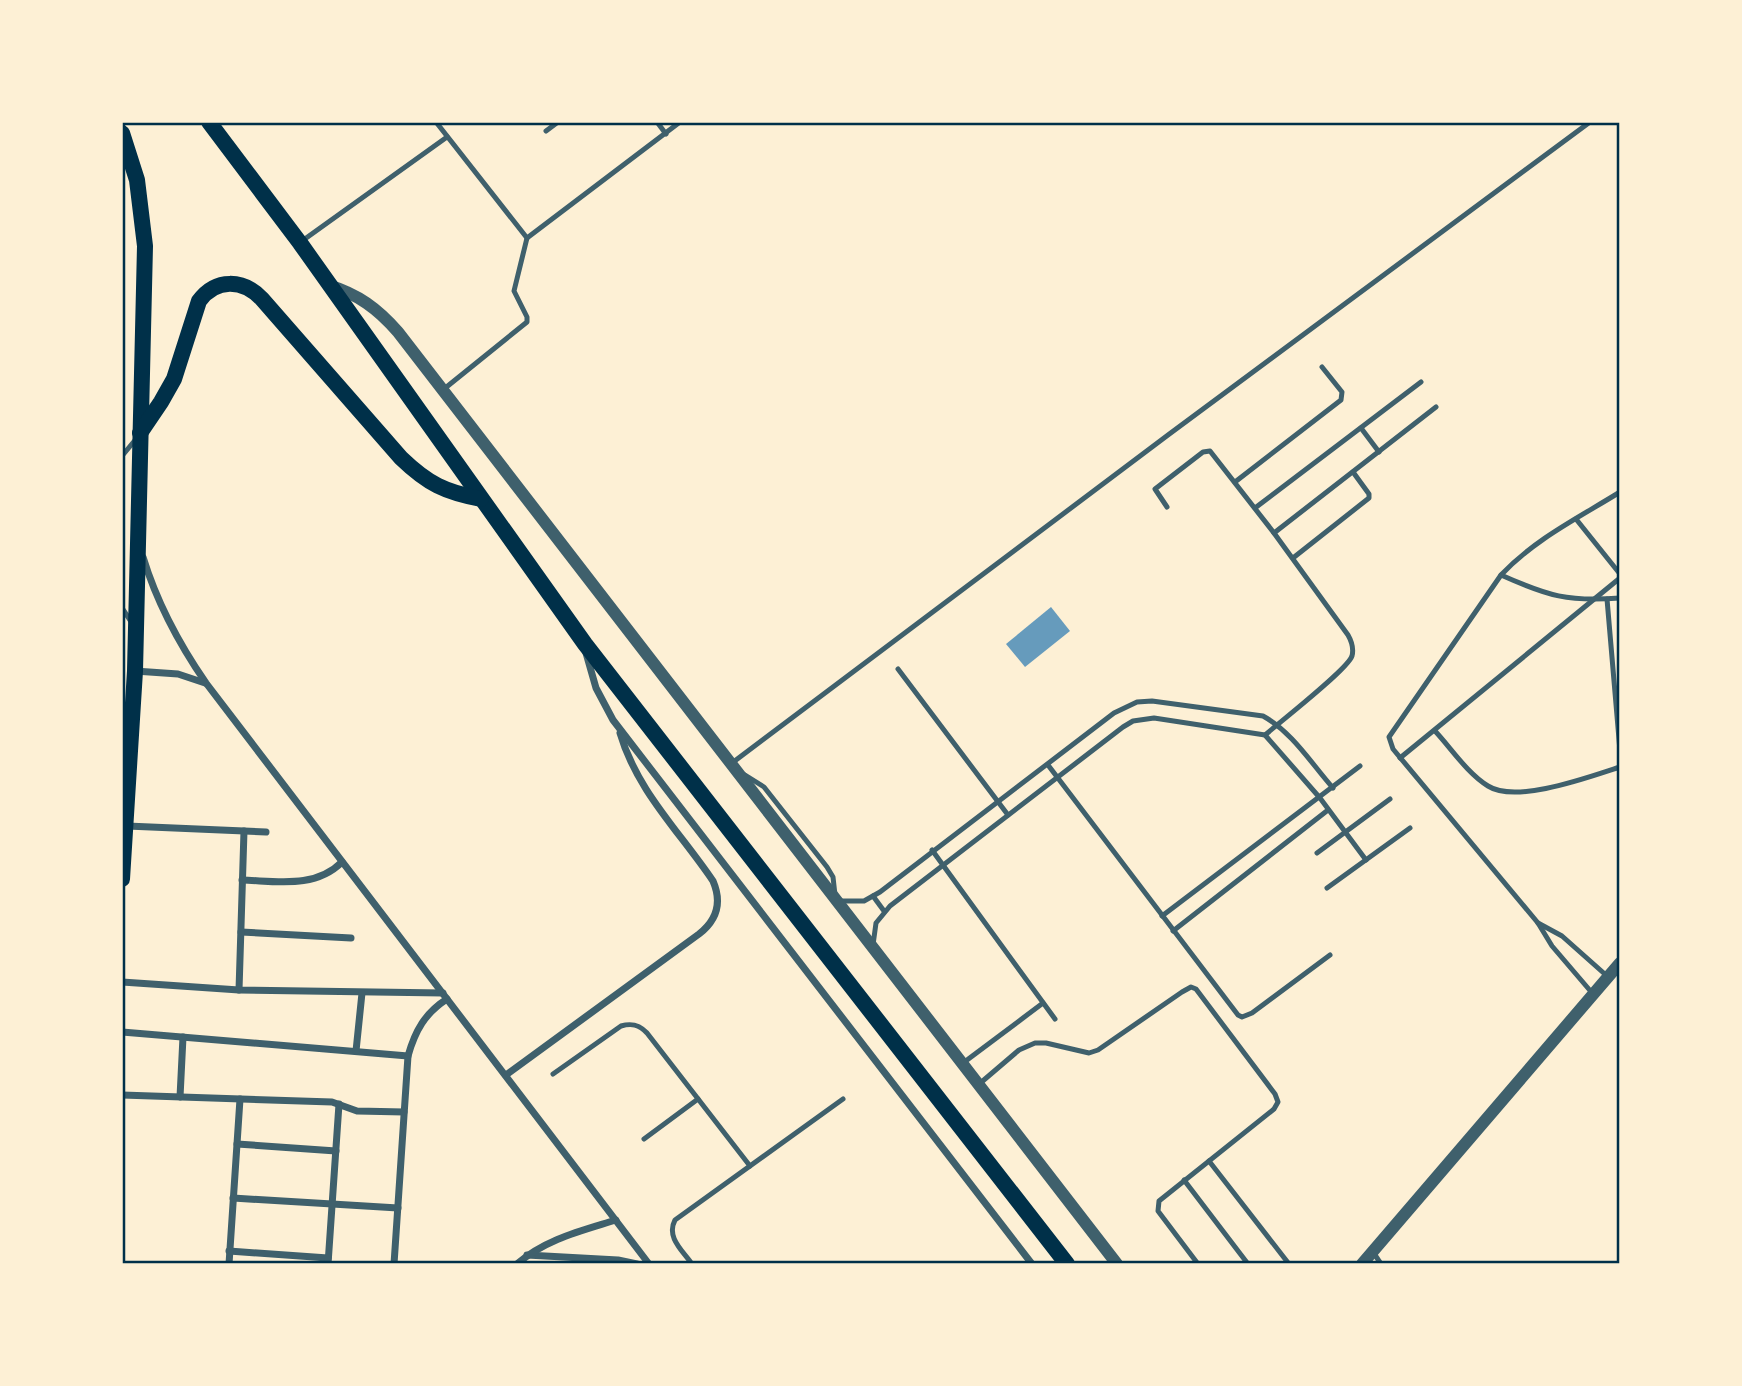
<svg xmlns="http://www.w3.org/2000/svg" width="1742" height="1386" font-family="Karla,sans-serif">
	<rect width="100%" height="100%" fill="#fdf0d5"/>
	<path fill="#669bbc" d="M1051 607 1070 631 1025 667 1006 644Z"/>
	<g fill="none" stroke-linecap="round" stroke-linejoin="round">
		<g stroke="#3f606c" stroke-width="5">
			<path d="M436 122 527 238 514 291 527 317V322L444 389"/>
			<path d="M657 122 666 134"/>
			<path d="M546 131 558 122"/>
			<path d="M527 238 680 122"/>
			<path d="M302 241 447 137"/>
			<path d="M1361 428 1379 452"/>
			<path d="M122 456 136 439"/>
			<path d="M1235 482 1341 400 1342 392 1322 367"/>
			<path d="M1167 507 1155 489 1203 452 1210 451 1274 533 1348 635C1352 642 1354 648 1352 656 1348 669 1280 722 1265 735"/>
			<path d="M1255 508 1421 382"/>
			<path d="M1576 519 1620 574"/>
			<path d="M1274 533 1436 407"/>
			<path d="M1293 558 1369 498V494L1353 472"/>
			<path d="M1501 575C1548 596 1568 602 1620 598"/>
			<path d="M1607 599 1620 751"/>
			<path d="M122 608 132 623"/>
			<path d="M898 669 1008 815"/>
			<path d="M1435 731C1451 748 1467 773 1488 786 1516 804 1589 777 1620 767"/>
			<path d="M1400 758 1620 578"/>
			<path d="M732 763 1168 435 1590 122"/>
			<path d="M1048 765 1238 1015 1242 1017 1252 1013 1330 955"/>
			<path d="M745 775 764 787 827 867 833 877 835 895"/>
			<path d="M932 850 1055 1019"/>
			<path d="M1317 853 1390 799"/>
			<path d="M1327 888 1410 828"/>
			<path d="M873 896 884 911"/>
			<path d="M839 901H864L880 892 1114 713 1137 702 1152 701 1263 716C1292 732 1311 763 1333 788"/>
			<path d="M1162 916 1360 766"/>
			<path d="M1538 923 1562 936 1607 976"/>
			<path d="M1173 931 1328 810"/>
			<path d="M873 945 876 923 890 906 1123 727 1133 721 1154 718 1265 735 1320 798 1366 860"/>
			<path d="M1593 994 1552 946 1538 923 1393 749 1389 737 1501 575C1535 539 1578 518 1620 492"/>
			<path d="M963 1063 1043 1003"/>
			<path d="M553 1074 621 1026C631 1023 639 1024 647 1033L750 1166"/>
			<path d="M978 1085 1019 1050 1035 1043H1046L1089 1053 1098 1050 1182 992 1191 987 1196 989 1275 1094 1278 1102 1274 1109 1159 1201 1158 1211 1198 1264"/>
			<path d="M644 1139 698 1099"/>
			<path d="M1209 1161 1289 1264"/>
			<path d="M1184 1180 1248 1264"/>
			<path d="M1373 1252 1381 1264"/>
			<path d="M692 1264C682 1250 666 1237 675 1220L843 1099"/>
		</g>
		<g stroke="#3f606c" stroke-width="7">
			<path d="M143 557C157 603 179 644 206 683L649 1264"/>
			<path d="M586 653 596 688 613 720 1032 1264"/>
			<path d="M135 671 178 674 205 683"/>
			<path d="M127 826 266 832"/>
			<path d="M242 880C277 881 315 889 342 862"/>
			<path d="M241 932 351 938"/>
			<path d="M122 982 239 990 443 993"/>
			<path d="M239 990 244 831"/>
			<path d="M122 1032 408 1056"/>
			<path d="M356 1051 362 993"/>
			<path d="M506 1075 699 934C717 920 722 902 713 881 680 832 637 791 620 733"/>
			<path d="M122 1095 332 1102 357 1111 404 1112"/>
			<path d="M180 1097 183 1037"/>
			<path d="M237 1144 336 1151"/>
			<path d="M233 1198 398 1208"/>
			<path d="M229 1251 328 1258"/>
			<path d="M527 1255 618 1260 637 1264"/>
			<path d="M229 1264 240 1099"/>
			<path d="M328 1264 339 1104"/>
			<path d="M394 1264 408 1056C415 1031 425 1013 447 999"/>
			<path d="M517 1264C546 1239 581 1231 616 1220"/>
		</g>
		<g stroke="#3f606c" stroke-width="12">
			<path d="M328 285C358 294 378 309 398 332L1117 1264"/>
			<path d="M1362 1264 1620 963"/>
		</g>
		<g stroke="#003049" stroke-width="16">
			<path d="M209 122 300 243 585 644 1067 1264"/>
			<path d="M122 133 137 180 145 246 135 671 122 879"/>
			<path d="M140 433 161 402 174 379 199 301C216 278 243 279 262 299L401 458C428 484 445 492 481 499"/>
		</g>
	</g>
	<rect width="1742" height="1386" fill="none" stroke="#fdf0d5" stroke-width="248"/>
	<rect x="124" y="124" width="1494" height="1138" fill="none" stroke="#003049" stroke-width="2.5"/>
</svg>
